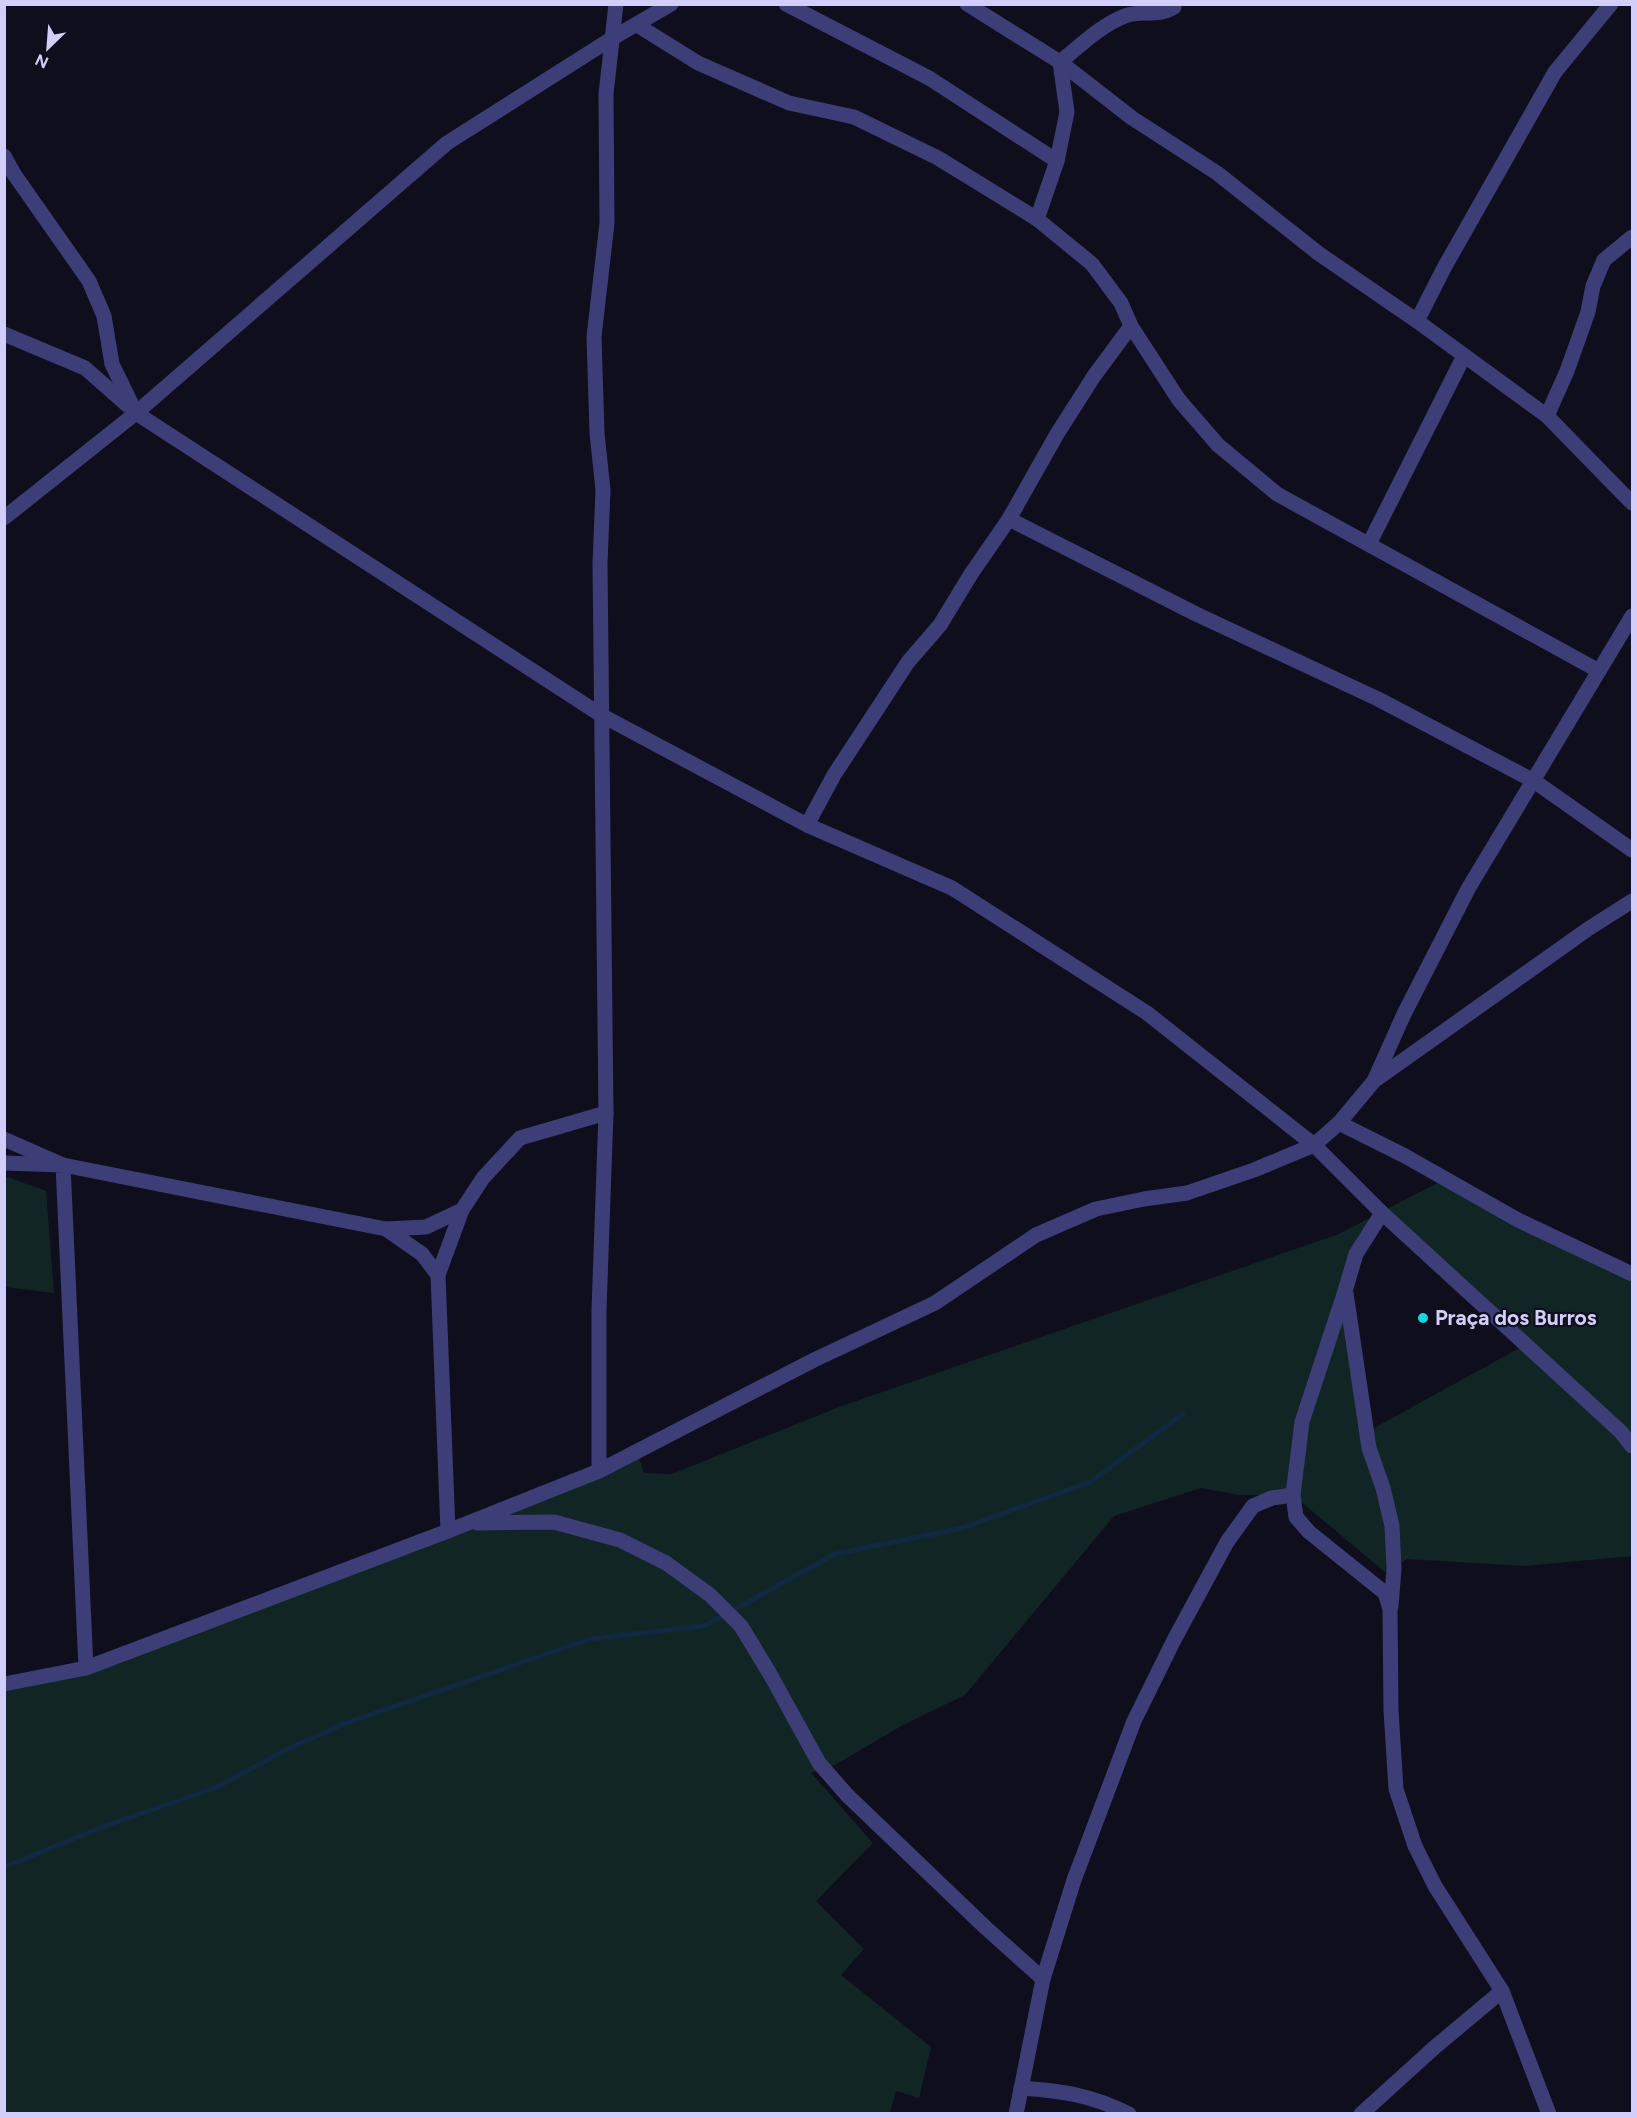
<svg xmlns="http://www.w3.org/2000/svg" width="1637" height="2118" font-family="Figtree,sans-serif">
	<rect width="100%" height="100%" fill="#0f0e1d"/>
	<g fill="#112624" fill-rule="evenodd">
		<path d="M5 1176 46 1191 54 1293 5 1287Z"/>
		<path d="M1445 1179 1632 1274V1556L1524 1566 1407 1559 1385 1572 1293 1495H1239L1201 1488 1114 1516 965 1695 903 1725 835 1765 811 1773 873 1843 816 1901 864 1949 841 1975 931 2047 919 2098 896 2091 890 2113 5 2114V1684L86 1668 637 1452 644 1473 672 1474 839 1407 1339 1234ZM1382 1213 1525 1345 1367 1432 1345 1291Z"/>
	</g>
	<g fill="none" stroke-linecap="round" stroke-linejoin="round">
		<path stroke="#122741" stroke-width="5" d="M4 1867 105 1826 215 1788 290 1748 346 1723 590 1639 704 1626 835 1554 962 1528 1090 1482 1183 1414"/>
		<g stroke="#3d3e77" stroke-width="15">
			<path d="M786 4 929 78 1057 161"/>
			<path d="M967 4 1060 62 1132 118 1217 173 1318 253 1417 321 1547 416 1632 503"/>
			<path d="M637 25 698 63 789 103 854 117 938 158 1037 219 1092 264 1121 303 1131 326 1179 400 1218 445 1277 494 1599 671"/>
			<path d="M4 156 14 174 89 281 104 316 112 364 132 405"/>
			<path d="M1037 219 1057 161 1067 112 1060 62C1080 46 1101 25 1125 16 1141 10 1159 17 1174 7V4"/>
			<path d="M1417 321 1444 268 1555 72 1611 4"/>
			<path d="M4 334 85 368 136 413 601 715 807 825 952 888 1147 1013 1314 1145 1382 1213 1621 1432 1632 1446"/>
			<path d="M1547 416 1567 371 1588 312 1593 286 1604 260 1632 237"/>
			<path d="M4 518 136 413 447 143 611 39 671 4"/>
			<path d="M1009 519 1196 614 1378 699 1534 781 1632 850"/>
			<path d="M1369 544 1464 356"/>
			<path d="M807 825 834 775 908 662 940 625 971 574 1009 519 1057 434 1094 376 1131 326"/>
			<path d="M1374 1081 1404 1014 1468 889 1632 616"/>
			<path d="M1339 1123 1405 1156 1518 1220 1632 1274"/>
			<path d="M4 1139 63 1165 386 1229 426 1227 462 1210"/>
			<path d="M4 1163 63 1165 86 1668"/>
			<path d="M1382 1213 1356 1254 1345 1291 1302 1422 1293 1495 1296 1517 1309 1532 1385 1593 1390 1609 1391 1710 1396 1789 1415 1846 1435 1886 1502 1991 1549 2114"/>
			<path d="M386 1229 422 1254 438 1275 448 1531"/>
			<path d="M438 1275 462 1210 483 1178 520 1138 606 1113"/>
			<path d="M1346 1293 1369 1448 1383 1488 1392 1526 1394 1569 1391 1606"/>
			<path d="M599 1471V1310L606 1113 600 563 603 490 597 433 594 337 607 223 606 94 616 4"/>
			<path d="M477 1523 554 1522 620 1540 666 1563 710 1595 741 1626 770 1674 819 1763 847 1795 986 1928 1043 1979"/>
			<path d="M4 1684 86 1668 448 1531 599 1471 814 1360 935 1303 1036 1235 1096 1209 1144 1199 1187 1193 1254 1170 1314 1145 1339 1123 1374 1081 1588 929 1632 901"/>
			<path d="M1021 2088C1063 2091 1091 2095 1129 2114"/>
			<path d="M1016 2114 1043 1979 1074 1880 1134 1721 1174 1640 1227 1542 1253 1506 1272 1498 1293 1495"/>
			<path d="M1361 2114 1435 2047 1502 1991"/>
		</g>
	</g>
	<circle fill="#15d6df" stroke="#0f0e1d" stroke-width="2" cx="1423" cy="1318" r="6"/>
	<g text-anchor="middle" stroke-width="4.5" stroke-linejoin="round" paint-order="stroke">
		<g font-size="21" font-weight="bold" fill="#d1cefa" stroke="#0f0e1d" text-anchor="start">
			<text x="1435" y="1325">Praça dos Burros</text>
		</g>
	</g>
	<rect width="1637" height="2118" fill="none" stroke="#d1cefa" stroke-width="12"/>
	<g transform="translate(48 48) rotate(205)" stroke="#0f0e1d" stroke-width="4.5" paint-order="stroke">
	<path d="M0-4.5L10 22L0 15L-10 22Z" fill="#d1cefa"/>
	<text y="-9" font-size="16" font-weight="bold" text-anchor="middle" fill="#d1cefa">N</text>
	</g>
</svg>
